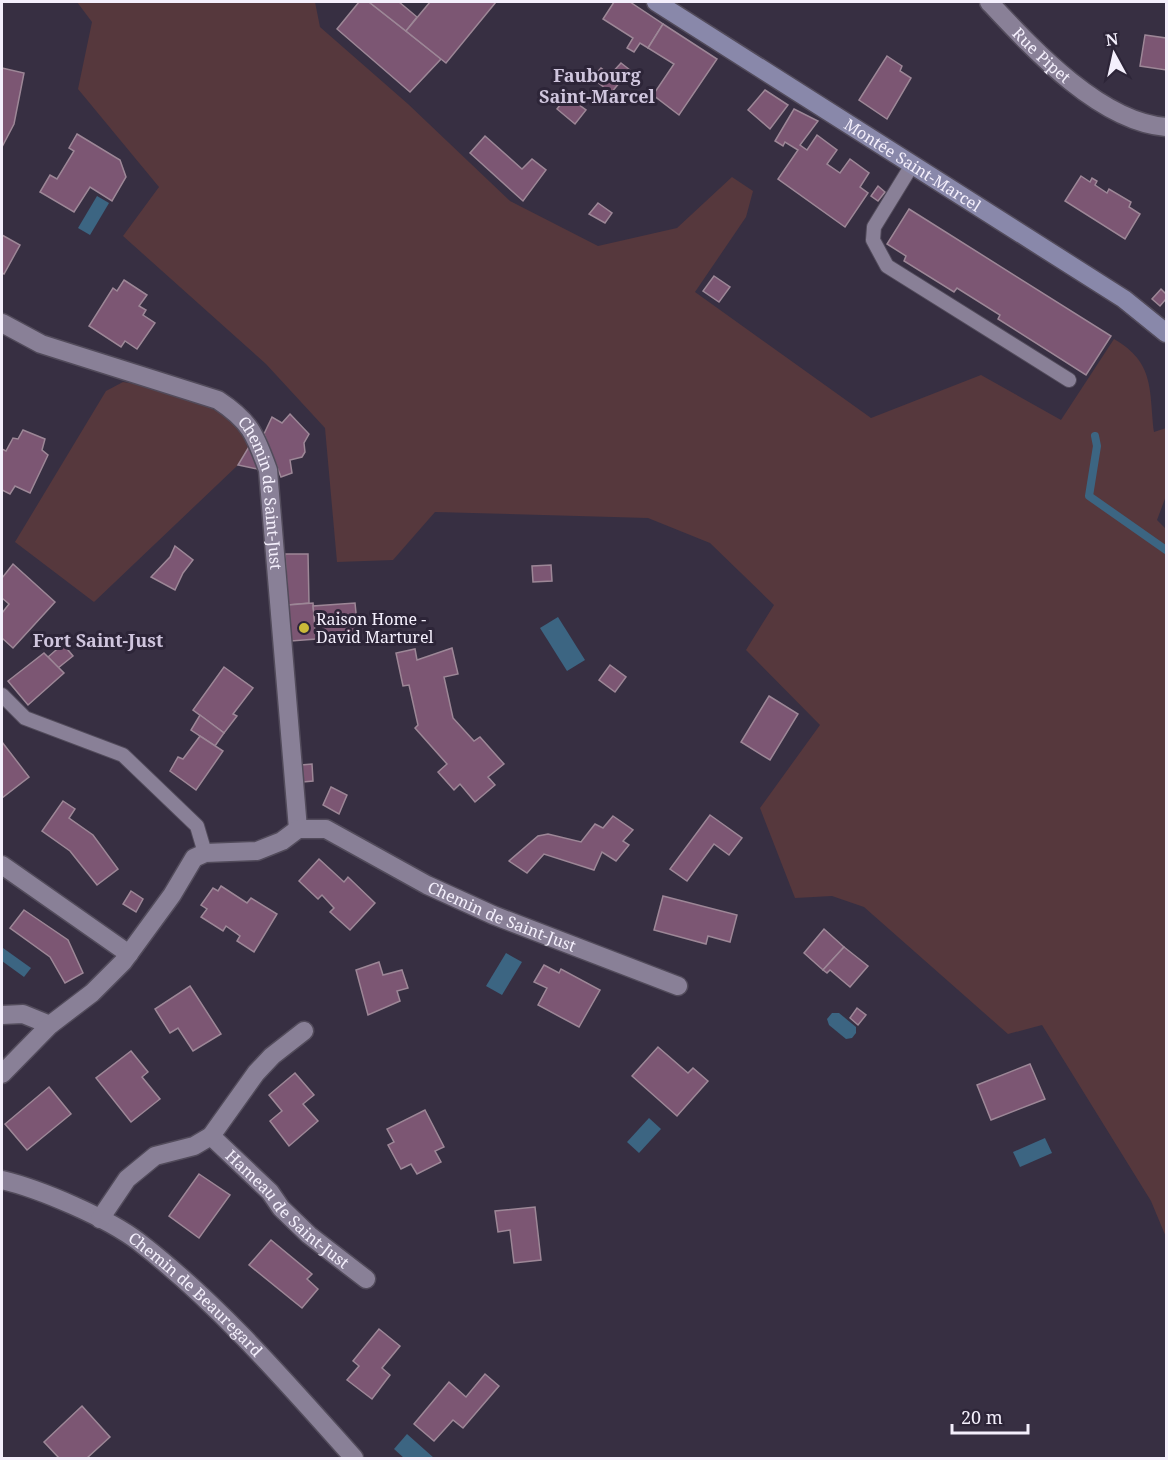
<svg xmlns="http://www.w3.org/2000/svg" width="1168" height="1460" font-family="'Noto Serif',serif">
	<rect width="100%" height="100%" fill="#372f42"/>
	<g fill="#56383d">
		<path d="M77 2H315L320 27 408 104 510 201 598 246 677 228 732 177 753 191 746 217 695 292 871 418 981 375 1061 420 1114 339C1155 363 1149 389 1154 432L1166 428V496L1157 520 1166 529V1237L1151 1201 1042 1025 1008 1034 864 907 832 896 795 898 760 808 820 725 746 650 774 605 710 543 648 518 435 512 393 560 337 562 325 428 266 364 123 236 159 187 78 89 92 22Z"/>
		<path d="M123 382C147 385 206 403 226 416 237 423 244 434 250 445L238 465 94 602 15 542 106 391Z"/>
	</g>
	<g fill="#3c6582">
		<path d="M97 196 109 203 90 235 78 228Z"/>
		<path d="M558 617 585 660 567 671 540 628Z"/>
		<path d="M3 948 31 968 24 977 2 961Z"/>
		<path d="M506 953 522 962 502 995 486 986Z"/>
		<path d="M832 1013H839L856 1027V1033L852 1038 846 1039 829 1025 827 1019Z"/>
		<path d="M649 1118 661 1129 639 1153 627 1142Z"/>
		<path d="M1045 1138 1052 1153 1020 1167 1013 1152Z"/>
		<path d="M407 1434 434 1458H404L394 1449Z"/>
	</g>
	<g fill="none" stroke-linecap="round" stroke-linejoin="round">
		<path stroke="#3c6582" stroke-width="8" d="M1095 436 1097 446 1089 496 1166 550"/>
	</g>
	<g fill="#7c5673" stroke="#9d8797" stroke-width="1.5">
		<path d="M359 2H369L441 59 410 92 337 29Z"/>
		<path d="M369 2H399L417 17 406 31Z"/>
		<path d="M430 2H496L446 63 406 31Z"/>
		<path d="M614 2H630L663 24 648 48 640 43 634 52 627 48 633 38 603 19Z"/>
		<path d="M663 24 717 59 679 115 653 95 674 64 648 48Z"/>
		<path d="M1145 35 1166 38V70L1140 66Z"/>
		<path d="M887 56 902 66 900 71 911 78 887 119 859 100Z"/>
		<path d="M621 63 630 70 611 93 592 78 601 68 610 75Z"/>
		<path d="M2 68 24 73 14 124 2 147Z"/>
		<path d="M765 90 788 105 770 129 748 110Z"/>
		<path d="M567 96 586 110 575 124 557 109Z"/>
		<path d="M794 109 818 121 800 145 807 150 817 135 837 150 827 164 840 173 850 159 869 173 860 187 868 193 845 227 778 179 798 150 785 142 783 146 775 141Z"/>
		<path d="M77 134 120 160 126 177 112 201 90 187 74 212 40 192 50 175 57 179 74 151 69 148Z"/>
		<path d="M485 136 522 169 532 159 546 170 523 201 470 153Z"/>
		<path d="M1081 176 1090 182 1092 178 1097 181 1095 185 1107 193 1109 189 1131 202 1129 207 1140 214 1125 239 1065 201Z"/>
		<path d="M878 186 885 192 878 201 871 196Z"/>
		<path d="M598 203 612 213 605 223 589 214Z"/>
		<path d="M909 209 1111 336 1086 375 998 319 1000 315 957 288 954 292 904 261 906 256 887 244Z"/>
		<path d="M2 235 20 245 4 274 2 273Z"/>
		<path d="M714 276 730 287 719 302 703 291Z"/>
		<path d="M124 280 147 295 139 306 146 310 143 315 155 323 137 349 125 341 121 347 89 326 113 288 117 291Z"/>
		<path d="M1161 289 1166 294V299L1160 306 1152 299Z"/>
		<path d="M290 414 309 434 304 443 305 452 302 457 290 460 292 473 281 477 264 434 272 417 282 423Z"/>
		<path d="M23 430 45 439 42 450 48 455 30 493 15 486 10 494 2 490V449L6 451 13 438 18 439Z"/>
		<path d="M250 445 262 470 238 465Z"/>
		<path d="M175 546 193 560 183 573 175 590 151 577 170 557Z"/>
		<path d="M285 554H308L309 603 288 605Z"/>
		<path d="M13 564 55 602 13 648 2 638V613L9 604 2 598V578Z"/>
		<path d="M551 565 552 581 533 582 532 566Z"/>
		<path d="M313 603 316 639 291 641 288 605Z"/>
		<path d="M355 603 358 633 316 636 313 606Z"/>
		<path d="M63 644 73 656 58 668 48 657Z"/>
		<path d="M452 648 458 674 444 677 453 718 474 741 480 737 504 764 488 777 495 785 475 802 460 784 454 790 438 772 447 764 415 728 418 725 409 685 403 686 396 653 415 649 417 660Z"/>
		<path d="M44 653 64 673 28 705 8 681Z"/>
		<path d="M610 665 626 677 615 692 599 680Z"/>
		<path d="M224 667 253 688 233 714 237 716 224 733 193 710Z"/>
		<path d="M769 696 798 714 770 760 741 742Z"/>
		<path d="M200 715 224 733 215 746 191 730Z"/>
		<path d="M200 736 223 751 196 790 170 771 178 757 183 759Z"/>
		<path d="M2 742 29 777 2 798Z"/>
		<path d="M312 764 313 781 303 782 301 765Z"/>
		<path d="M331 787 347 795 339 814 323 805Z"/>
		<path d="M63 801 75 809 69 818 93 835 118 869 97 885 70 851 42 831Z"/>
		<path d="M710 815 742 838 729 855 714 844 687 881 670 869Z"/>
		<path d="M613 816 633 830 623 841 629 845 616 861 602 852 594 870 544 854 527 873 509 861 538 836 548 834 581 842 595 824 603 828Z"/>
		<path d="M319 859 344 882 348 877 375 903 350 930 330 912 334 908 322 895 318 899 299 881Z"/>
		<path d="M221 886 247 903 251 898 277 914 254 952 237 941 240 936 226 926 223 931 201 917 207 909 201 905 213 888 218 891Z"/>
		<path d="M131 891 143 899 136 912 123 904Z"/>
		<path d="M663 896 737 915 730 942 708 936 706 944 654 930Z"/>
		<path d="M24 910 68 940 83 973 65 983 50 957 10 928Z"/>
		<path d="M824 929 844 947 823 970 804 953Z"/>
		<path d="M844 947 868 966 850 987 830 970 827 973 823 970Z"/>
		<path d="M379 962 383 975 402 970 408 988 397 991 400 1001 368 1015 356 970Z"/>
		<path d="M544 965 559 973 561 969 600 990 579 1027 538 1005 547 988 534 982Z"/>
		<path d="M190 986 221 1034 193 1051 178 1028 170 1033 155 1009Z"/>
		<path d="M857 1008 866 1015 858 1025 850 1018Z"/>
		<path d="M658 1047 688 1073 693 1068 708 1081 677 1116 632 1076Z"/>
		<path d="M131 1051 148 1072 142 1077 160 1099 131 1122 96 1078Z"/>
		<path d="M1030 1064 1045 1099 991 1120 977 1085Z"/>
		<path d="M295 1073 314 1095 303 1104 318 1121 289 1146 270 1121 282 1111 269 1095Z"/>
		<path d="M49 1087 71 1114 27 1150 5 1124Z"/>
		<path d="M425 1110 444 1147 435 1151 441 1162 417 1174 411 1164 401 1169 388 1145 394 1142 387 1129Z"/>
		<path d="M199 1174 230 1195 199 1238 169 1216Z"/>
		<path d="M535 1207 541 1260 514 1263 510 1230 498 1232 495 1211Z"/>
		<path d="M271 1240 312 1274 307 1279 318 1289 302 1308 249 1265Z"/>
		<path d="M379 1329 400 1346 382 1368 390 1375 372 1399 347 1380 359 1366 353 1361Z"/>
		<path d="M485 1374 499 1386 463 1428 453 1420 434 1441 414 1424 449 1382 466 1397Z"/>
		<path d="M82 1406 110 1437 87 1458H59L44 1442Z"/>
	</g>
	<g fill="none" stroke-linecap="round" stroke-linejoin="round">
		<g stroke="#524b5b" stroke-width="16">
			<g id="service">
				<path d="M912 165 874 227 873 240 887 266 1069 380"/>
				<path d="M2 695 25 718 123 755 197 826 205 853"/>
			</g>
		</g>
		<g stroke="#524b5b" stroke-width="21">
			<g id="minor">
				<path id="s1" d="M989 2C1033 49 1100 122 1166 127"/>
				<path id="s2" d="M2 323 41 344 218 400C250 421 255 434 268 470L298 829"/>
				<path d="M2 865 129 954"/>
				<path d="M2 1015 23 1014 50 1025"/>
				<path id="s3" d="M2 1074 50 1025 92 993 123 962 172 895 194 858 205 853 257 851 282 841 298 829H326L427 885 493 915 678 986"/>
				<path id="s4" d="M211 1136 270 1192 281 1208 309 1235 366 1279"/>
				<path id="s5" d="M2 1180C40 1189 108 1218 139 1242 219 1304 287 1383 354 1458"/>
				<path d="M100 1219 127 1179 155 1156 194 1146 211 1136 256 1073 272 1056 304 1031"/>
			</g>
		</g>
		<g stroke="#524b5b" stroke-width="21">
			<g id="secondary">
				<path id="s6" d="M656 2 1124 299 1166 333"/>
			</g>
		</g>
		<use href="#service" stroke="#898097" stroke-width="14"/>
		<use href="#minor" stroke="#898097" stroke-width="18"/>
		<use href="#secondary" stroke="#8988aa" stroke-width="18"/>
	</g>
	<circle fill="#cbba39" stroke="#2d2538" stroke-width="2" cx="304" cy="628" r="6"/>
	<g text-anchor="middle" stroke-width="6" stroke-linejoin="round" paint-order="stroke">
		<g font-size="16" fill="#f4effc" stroke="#2d2538">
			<text dy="6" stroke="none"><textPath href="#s1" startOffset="75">Rue Pipet</textPath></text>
			<text dy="6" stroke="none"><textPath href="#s6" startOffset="304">Montée Saint-Marcel</textPath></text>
			<text dy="6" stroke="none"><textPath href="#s2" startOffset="339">Chemin de Saint-Just</textPath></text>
			<text dy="6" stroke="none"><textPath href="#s3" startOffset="627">Chemin de Saint-Just</textPath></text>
			<text dy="6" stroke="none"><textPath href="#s4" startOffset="106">Hameau de Saint-Just</textPath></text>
			<text dy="6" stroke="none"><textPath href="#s5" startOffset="228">Chemin de Beauregard</textPath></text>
		</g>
		<g font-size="16" fill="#f4effc" stroke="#2d2538" text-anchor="start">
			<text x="316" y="625">Raison Home -<tspan x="316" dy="18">David Marturel</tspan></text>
		</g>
		<g font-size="18" font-weight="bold" fill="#cfc5dd" stroke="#2d2538">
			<text x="597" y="82">Faubourg<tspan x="597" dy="21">Saint-Marcel</tspan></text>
			<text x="98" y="647">Fort Saint-Just</text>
		</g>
	</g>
	<rect width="1168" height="1460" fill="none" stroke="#f4effc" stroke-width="6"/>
	<g transform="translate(1114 54) rotate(352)" stroke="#2d2538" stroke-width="4.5" paint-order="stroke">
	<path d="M0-4.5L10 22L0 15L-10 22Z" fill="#f4effc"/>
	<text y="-9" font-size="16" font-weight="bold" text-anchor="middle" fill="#f4effc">N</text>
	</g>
	<path d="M952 1424v9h76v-9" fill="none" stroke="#f4effc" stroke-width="3"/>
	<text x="961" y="1424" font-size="18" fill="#f4effc" stroke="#2d2538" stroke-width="4.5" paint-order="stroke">20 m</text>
</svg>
